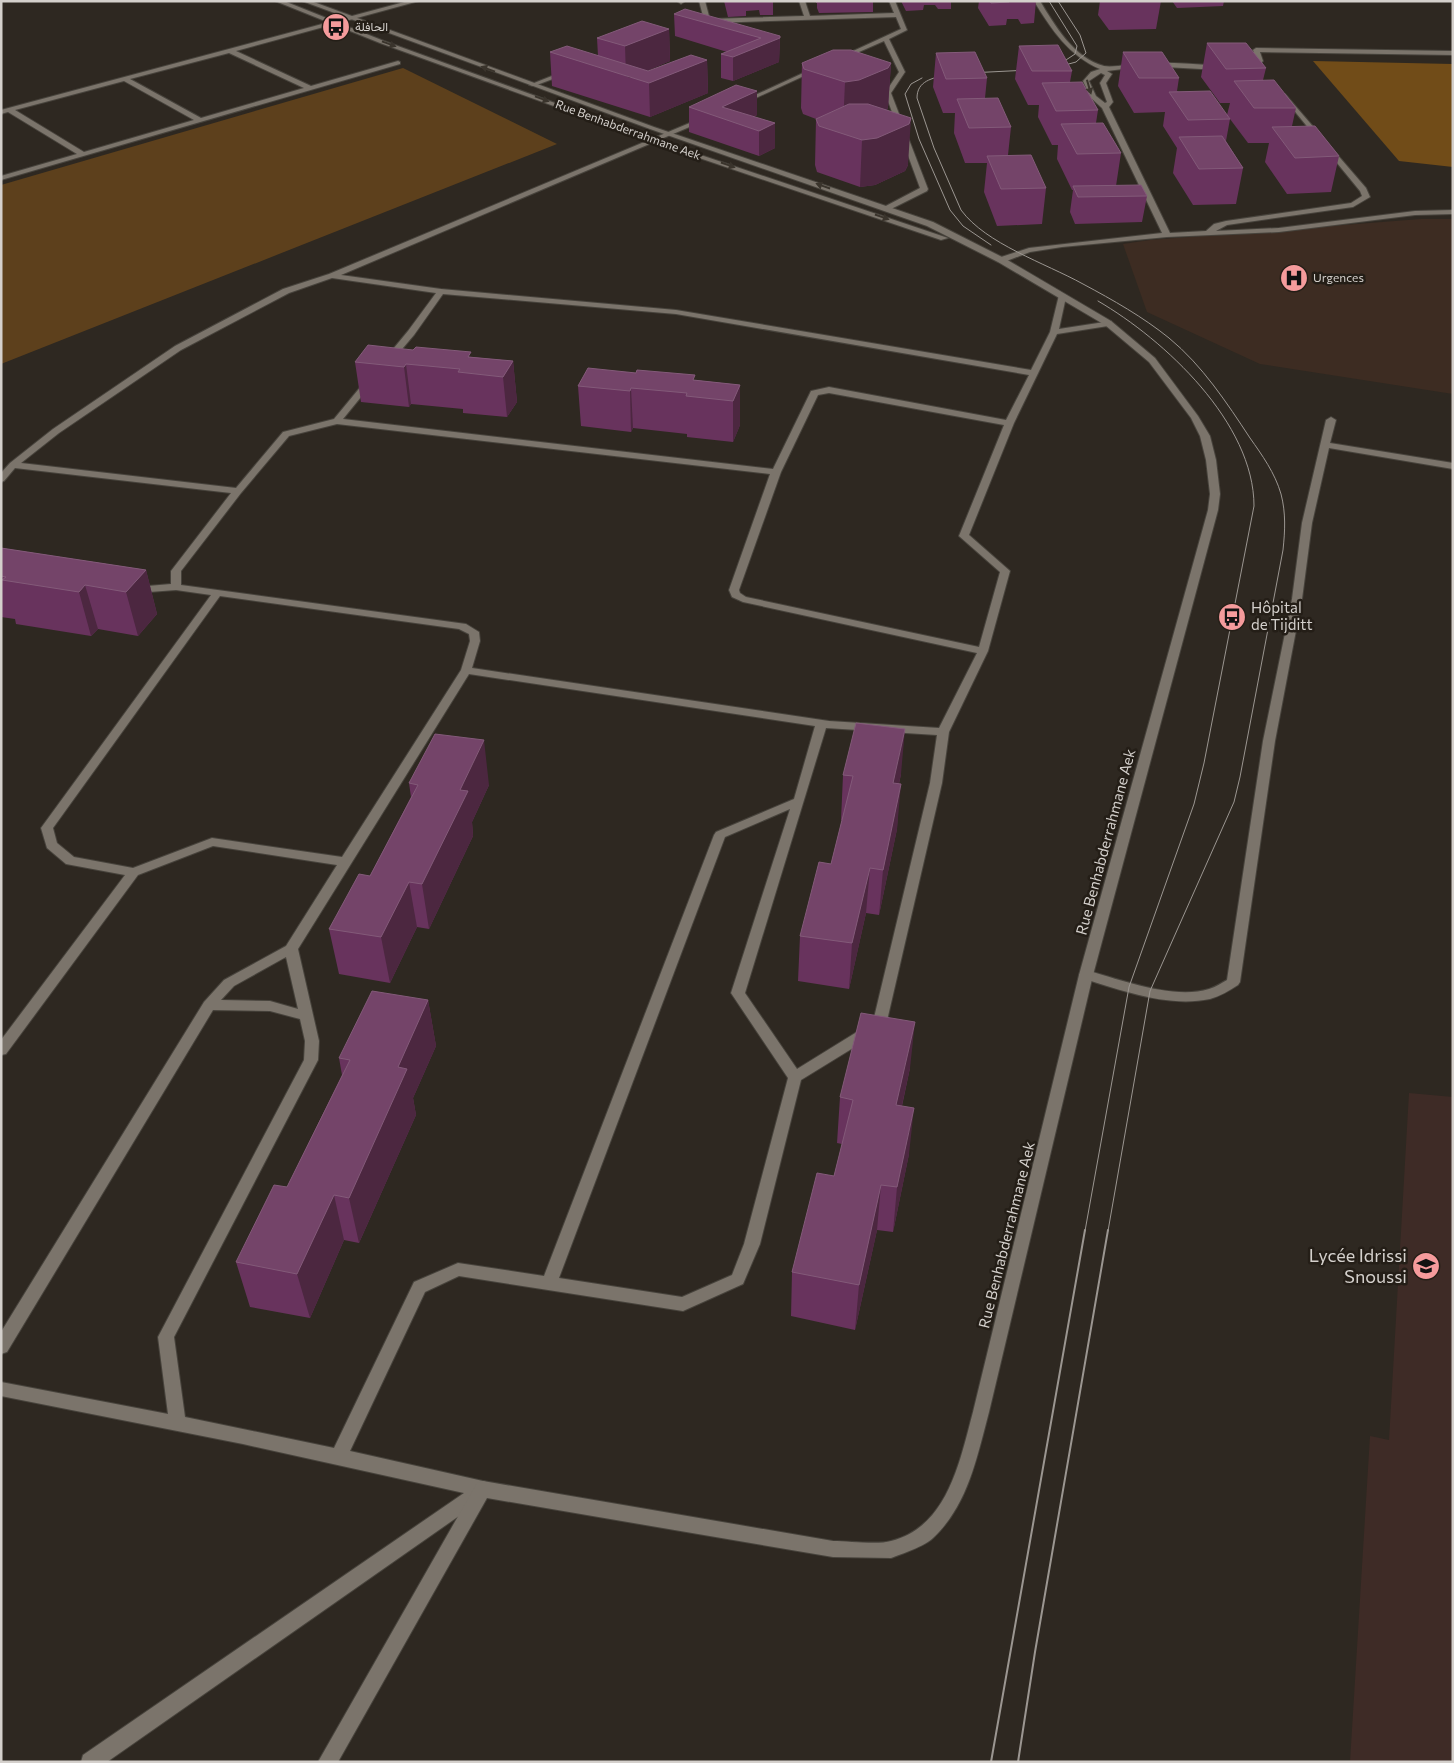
<svg xmlns="http://www.w3.org/2000/svg" width="1454" height="1763" font-family="Commissioner,Vazirmatn,sans-serif">
	<rect width="100%" height="100%" fill="#2e2821"/>
	<path fill="#3e2b26" d="M1409 1093 1453 1097V1762H1350L1370 1436 1389 1440Z"/>
	<path fill="#3d2c22" d="M1421 219H1453V394L1260 364 1147 312 1123 244 1150 240Z"/>
	<path fill="#5d401c" d="M403 68 557 144 1 364V185Z"/>
	<path fill="#714c18" d="M1313 61 1453 64V167L1399 161Z"/>
	<g fill="none" stroke-linecap="round" stroke-linejoin="round">
		<g stroke="#47433c" stroke-width="2">
			<g id="minor">
				<path d="M408 1H419L236 51 311 86 398 61 400 62V64L1 180V176L77 154 8 112 1 114V110ZM229 53 304 88 201 118 130 79ZM124 81 194 120 84 152 15 110Z"/>
				<path d="M677 1H683L684 2 681 4Z"/>
				<path d="M699 1H705L709 16 702 24 699 22 703 16Z"/>
				<path d="M799 1H805L810 16 894 13 889 1H895L907 30 889 39 905 72 891 93 928 189 927 191 889 210 882 208 920 188 885 93 899 72 884 41 843 59 838 58 901 29 896 17 710 23 707 21 710 19 804 16Z"/>
				<path d="M1034 1H1040C1055 26 1074 58 1104 66 1113 68 1135 63 1146 63 1170 62 1195 64 1219 66L1222 68 1219 70 1147 66 1107 71 1112 74 1106 83 1113 102 1109 107 1170 233 1206 231 1214 224 1226 221 1351 203 1362 196 1360 191 1283 97V95L1285 94 1366 188 1370 197 1353 207 1227 225 1216 231 1279 228 1415 211 1453 210V214L1415 215 1279 232 1167 237 1062 247 1030 252 1004 262H998V258L1029 248 1162 233 1102 108 1091 98 1083 81 1091 72 1100 69C1069 56 1051 29 1034 1ZM1101 73 1105 75 1100 83 1107 102 1105 103 1096 96 1089 81Z"/>
				<path d="M1256 48 1453 51V55L1260 52 1263 61 1252 72 1246 69 1251 67 1257 61 1253 50Z"/>
				<path d="M814 68 819 69 745 103 740 102Z"/>
				<path d="M567 70 569 71V73L534 86 529 85Z"/>
				<path d="M704 117 706 118V120L341 275 441 289 676 310 1031 370 1050 332 1059 295 1066 297 1059 329 1111 321 1112 323 1108 326 1057 334 1014 423 969 535 1010 571 988 651 949 732 942 783 886 1025 884 1029 801 1080 760 1244 743 1284 683 1311 459 1276 425 1292 350 1451 483 1481 489 1483 492 1489 489 1495 107 1762H81L83 1755 464 1493 243 1444 1 1396V1382L168 1414 158 1337 304 1060 305 1041 300 1019 270 1011 213 1010 7 1352 1 1354V1332L204 1002 224 980 286 946 337 865 213 846 138 875 6 1054 1 1055V1040L125 875 66 864 47 848 41 828 211 595 176 590 136 593 131 590 136 587 171 584V571L231 493 15 468 4 481 1 482V473L10 463 53 429 175 346 283 289 329 274ZM332 278 436 293 408 331 384 360 388 363 391 362 414 335 443 294 676 314 1029 375 1006 420 829 387 811 391 773 469 343 419 374 381 370 378 367 379 334 419 283 432 236 488 21 463 59 433 181 350 289 293ZM829 393 1004 425 959 536 1000 572 979 647 746 597 740 593 739 590 781 472 818 395ZM337 424 770 474 729 590 732 597 743 602 977 653 939 728 829 721 472 668 480 641 479 632 466 624 181 585V571L241 493 289 436ZM220 596 459 629 469 634 470 641 461 670 342 857 212 838 133 868 74 857 57 843 53 828ZM469 674 815 726 794 799 716 832 714 835 544 1276 458 1263 414 1282 334 1448 185 1417 174 1337 318 1060 319 1041 298 949ZM826 728 937 735 930 783 873 1022 797 1069 745 993ZM790 809 731 993 788 1078 744 1244 732 1275 682 1297 559 1278 725 837ZM286 957 298 1009 270 1001 221 1000 234 986Z"/>
				<path d="M1331 417 1336 420 1330 443 1453 463V469L1329 448 1312 523 1302 599 1275 741 1240 982 1238 985C1229 991 1220 996 1210 999 1168 1008 1121 990 1081 978L1079 975 1081 972 1086 970C1121 980 1174 1000 1209 989 1216 987 1221 983 1227 980L1263 741 1292 599 1302 523 1326 420Z"/>
			</g>
		</g>
		<g stroke="#47433c" stroke-width="2">
			<g id="secondary">
				<path d="M275 1H284L384 41 671 145 948 238 941 240 667 147 380 43Z"/>
				<path d="M302 1H311L654 127 933 222 1004 258 1111 321 1155 358 1198 416 1210 436 1216 460 1220 494 1218 510 1093 975 989 1412C977 1457 968 1505 933 1538 925 1546 902 1554 891 1558L833 1557 487 1498 338 1762H318L477 1483 483 1481 833 1541C848 1541 878 1545 891 1541 948 1527 960 1460 973 1412L1079 975 1208 510 1210 494 1206 460 1200 436 1191 418 1149 362 1105 325 998 262 927 226 650 129Z"/>
			</g>
		</g>
		<use href="#minor" fill="#7b746b" fill-rule="evenodd"/>
		<use href="#secondary" fill="#7b746b" fill-rule="evenodd"/>
		<g stroke="#9b9691" stroke-width="1">
			<path d="M1049 1 1077 46 1075 54 1066 60"/>
			<path d="M1054 68 1076 62 1086 53 1080 35 1058 1"/>
			<path d="M969 73 1029 70"/>
			<path d="M947 75C932 78 917 81 917 98L934 148 961 210C986 244 1045 263 1083 284 1113 300 1143 317 1169 338 1202 365 1227 403 1250 438 1262 455 1275 473 1281 494 1286 513 1285 531 1283 550L1240 777 1234 802 1150 991 1108 1231"/>
			<path d="M922 78 911 84 905 94 919 139 950 210 963 226 991 245"/>
			<path d="M1085 1231 1129 987 1194 804 1204 763 1254 506C1254 423 1165 340 1098 301"/>
		</g>
		<g stroke="#9b9691" stroke-width="2">
			<path d="M991 1762 1085 1230"/>
			<path d="M1018 1762 1035 1652 1108 1230"/>
		</g>
	</g>
	<g fill="#68335d">
		<path d="M724 1H773V15H760L759 10 746 11V16L728 17Z"/>
		<path d="M816 1H873V12L819 13 817 8V3H816Z"/>
		<path d="M901 1H951V9H938L935 5H924L923 10 906 11Z"/>
		<path d="M979 1H1036L1034 23 1021 24 1018 19H1007L1006 25 989 26 978 8Z"/>
		<path d="M1100 1H1161L1156 29 1109 30 1098 15Z"/>
		<path d="M1172 1H1224L1223 6 1177 8Z"/>
		<path d="M674 14 780 36 779 62 733 81 721 78V54L727 52 675 36Z"/>
		<path d="M669 29 670 61 646 71H648L707 60 708 93 650 117 552 86 550 52 598 56 597 38Z"/>
		<path d="M1207 43 1266 68 1263 80 1296 108 1292 126 1339 156 1331 192 1287 194 1265 162 1269 143H1248L1227 115 1230 103H1220L1201 77Z"/>
		<path d="M1019 46 1072 71 1070 82 1098 110 1096 123 1121 153 1116 186 1147 196 1142 222 1075 224 1070 212 1073 190H1072L1057 159 1058 145H1052L1038 117 1039 105H1028L1015 79Z"/>
		<path d="M1123 52 1179 78 1177 91 1230 119 1226 141 1243 168 1236 204 1193 205 1173 173 1177 148 1163 126 1165 112 1134 113 1118 86Z"/>
		<path d="M936 53 987 78 985 98 1011 127 1008 155 1046 188 1042 224 997 226 984 192 987 163H965L954 133 955 113H943L933 87Z"/>
		<path d="M802 63H891L888 107 887 110 908 165 905 171 875 185 860 187 817 172 815 165 816 119 803 114 801 108Z"/>
		<path d="M757 91V115L754 117 775 123V148L759 156 689 132V107Z"/>
		<path d="M413 350 472 357 513 361 517 402 507 417 463 413V409L411 404 409 407 361 402 355 362Z"/>
		<path d="M695 380 740 385V425L733 442 687 437V434L633 428 631 432 581 426 578 386Z"/>
		<path d="M1 548 146 570 157 614 138 636 98 629 91 636 16 624 15 619 1 617Z"/>
		<path d="M901 774 899 784 897 829 879 915 866 913 849 989 798 981 800 936 831 864 842 820H841L843 775Z"/>
		<path d="M409 783 489 785 472 822 473 836 429 929 417 927 390 983 339 974 329 929 370 876 411 797Z"/>
		<path d="M428 1000 436 1046 413 1098 416 1115 359 1243 344 1240 310 1318 250 1307 236 1262 287 1187 342 1075 339 1058Z"/>
		<path d="M910 1068 902 1106 909 1154 893 1232 877 1230 855 1330 791 1316 792 1272 834 1176 842 1144 837 1143 840 1097Z"/>
	</g>
	<g fill="#4c2740">
		<path d="M669 29 670 61 630 78 626 76 625 46Z"/>
		<path d="M780 36 779 62 733 81V57Z"/>
		<path d="M707 60 708 93 650 117 649 83Z"/>
		<path d="M891 63 888 107 886 113 843 127 845 82Z"/>
		<path d="M757 91V115L738 124 722 107Z"/>
		<path d="M911 118 908 165 905 171 875 185 860 187 862 140Z"/>
		<path d="M775 123V148L759 156V131Z"/>
		<path d="M513 361 517 402 507 417 503 377Z"/>
		<path d="M406 364 411 404 409 407 404 367Z"/>
		<path d="M740 385V425L733 442V401Z"/>
		<path d="M631 388 633 428 631 432 630 391Z"/>
		<path d="M146 570 157 614 138 636 126 592Z"/>
		<path d="M85 585 98 629 91 636 79 592Z"/>
		<path d="M905 729 901 774 889 828 893 783Z"/>
		<path d="M484 740 489 785 472 822 473 836 429 929 422 884 460 790Z"/>
		<path d="M901 784 897 829 879 915 883 870Z"/>
		<path d="M870 868 866 913 849 989 852 943Z"/>
		<path d="M409 882 417 927 390 983 381 937Z"/>
		<path d="M428 1000 436 1046 413 1098 416 1115 359 1243 349 1198 398 1067Z"/>
		<path d="M915 1022 910 1068 892 1150 896 1105Z"/>
		<path d="M914 1108 909 1154 893 1232 897 1187Z"/>
		<path d="M881 1185 877 1230 855 1330 859 1285Z"/>
		<path d="M334 1195 344 1240 310 1318 297 1274Z"/>
	</g>
	<g fill="#744469" stroke="#835a79">
		<path d="M990 1H1008L1009 2 991 3Z"/>
		<path d="M685 9 780 36V38L733 57 721 54 761 38 674 14Z"/>
		<path d="M642 21 669 29 625 46 597 38Z"/>
		<path d="M1207 43H1246L1266 68 1226 69Z"/>
		<path d="M1058 45 1072 71H1032L1019 46Z"/>
		<path d="M567 46 648 71 691 55 707 60 649 83 550 52Z"/>
		<path d="M833 50H851L891 63 888 68 859 80 845 82 804 69 802 63Z"/>
		<path d="M975 52 987 78 946 79 936 53Z"/>
		<path d="M1123 52H1162L1179 78H1139Z"/>
		<path d="M1274 80 1296 108H1254L1234 81Z"/>
		<path d="M1082 82 1098 110 1056 111 1042 83Z"/>
		<path d="M736 85 757 91 722 107 775 123 759 131 689 107Z"/>
		<path d="M1210 91 1230 119 1188 120 1169 92Z"/>
		<path d="M998 98 1011 127 969 128 957 99Z"/>
		<path d="M849 104H868L911 118 909 124 877 138 862 140 819 126 816 119Z"/>
		<path d="M1103 123 1121 153 1077 154 1061 124Z"/>
		<path d="M1315 126 1339 156 1295 158 1272 127Z"/>
		<path d="M1222 136 1243 168 1199 169 1179 137Z"/>
		<path d="M1031 155 1046 188 1001 189 987 156Z"/>
		<path d="M1141 185 1147 196 1078 197 1073 186Z"/>
		<path d="M368 345 413 350 416 347 471 352 468 357 513 361 503 377 458 372 460 369 406 364 404 367 355 362Z"/>
		<path d="M588 368 636 373 637 370 695 375 693 380 740 385 733 401 686 396 687 393 631 388 630 391 578 386Z"/>
		<path d="M1 548 146 570 126 592 85 585 79 592 2 580 6 577 1 576Z"/>
		<path d="M856 723 905 729 893 783 901 784 883 870 870 868 852 943 800 936 819 862 831 864 853 776 843 775Z"/>
		<path d="M435 734 484 740 460 790 468 791 422 884 409 882 381 937 329 929 359 874 370 876 418 785 409 783Z"/>
		<path d="M372 991 428 1000 398 1067 407 1069 349 1198 334 1195 297 1274 236 1262 274 1185 287 1187 350 1060 339 1058Z"/>
		<path d="M861 1013 915 1022 896 1105 914 1108 897 1187 881 1185 859 1285 792 1272 817 1173 834 1176 853 1100 840 1097Z"/>
	</g>
	<defs><path id="oneway-solid" d="M-6-.8H1V-3.2L6.5 0L1 3.2V.8H-6Z" transform="scale(1.25)"/></defs>
	<g fill="#3a342c">
		<use href="#oneway-solid" transform="translate(389 44) rotate(20)"/>
		<use href="#oneway-solid" transform="translate(488 69) rotate(-160)"/>
		<use href="#oneway-solid" transform="translate(1089 87) rotate(74)"/>
		<use href="#oneway-solid" transform="translate(542 99) rotate(20)"/>
		<use href="#oneway-solid" transform="translate(728 165) rotate(19)"/>
		<use href="#oneway-solid" transform="translate(823 186) rotate(-161)"/>
		<use href="#oneway-solid" transform="translate(882 217) rotate(19)"/>
	</g>
	<defs>
		<g id="bus-disc" transform="scale(1.4375)"><circle r="9.5" fill="#f59b9c" stroke="#241e17"/><path d="M-5-6H5V4H4V6H2V4H-2V6H-4V4H-5ZM-3.5-4V0h7V-4ZM-3.5 1.2v1.5H-2V1.2ZM2 1.2v1.5H3.5V1.2Z" fill="#111"/></g>
		<g id="hospital-disc" transform="scale(1.4375)"><circle r="9.5" fill="#f59b9c" stroke="#241e17"/><path d="M-5-5h3v3.5h4V-5h3V5h-3V1.5h-4V5h-3Z" fill="#111"/></g>
		<g id="school-disc" transform="scale(1.4375)"><circle r="9.5" fill="#f59b9c" stroke="#241e17"/><path d="M0-5L7-2L0 1L-7-2ZM-4 1L0 2.5L4 1V4Q0 6-4 4Z" fill="#111"/></g>
	</defs>
	<g fill-rule="evenodd">
		<use href="#bus-disc" x="336" y="27"/>
		<use href="#hospital-disc" x="1294" y="278"/>
		<use href="#bus-disc" x="1232" y="617"/>
		<use href="#school-disc" x="1426" y="1266"/>
	</g>
	<g text-anchor="middle" stroke-width="5" stroke-linejoin="round" paint-order="stroke">
		<g font-size="12" fill="#d4d0cc" stroke="#241e17" text-anchor="start">
			<text x="355" y="31">الحافلة</text>
			<text x="1313" y="282">Urgences</text>
		</g>
		<g font-size="12" fill="#d4d0cc" stroke="#241e17">
			<text transform="translate(628 130) rotate(20)" y="4">Rue Benhabderrahmane Aek</text>
		</g>
		<g font-size="15" fill="#d4d0cc" stroke="#241e17" text-anchor="start">
			<text x="1251" y="613">Hôpital<tspan x="1251" dy="17">de Tijditt</tspan></text>
		</g>
		<g font-size="15" fill="#d4d0cc" stroke="#241e17">
			<text transform="translate(1106 842) rotate(-75)" y="5">Rue Benhabderrahmane Aek</text>
			<text transform="translate(1007 1235) rotate(-76)" y="5">Rue Benhabderrahmane Aek</text>
		</g>
		<g font-size="18" fill="#d4d0cc" stroke="#241e17" text-anchor="end">
			<text x="1407" y="1262">Lycée Idrissi<tspan x="1407" dy="21">Snoussi</tspan></text>
		</g>
	</g>
	<rect width="1454" height="1763" fill="none" stroke="#d4d0cc" stroke-width="5"/>
</svg>
